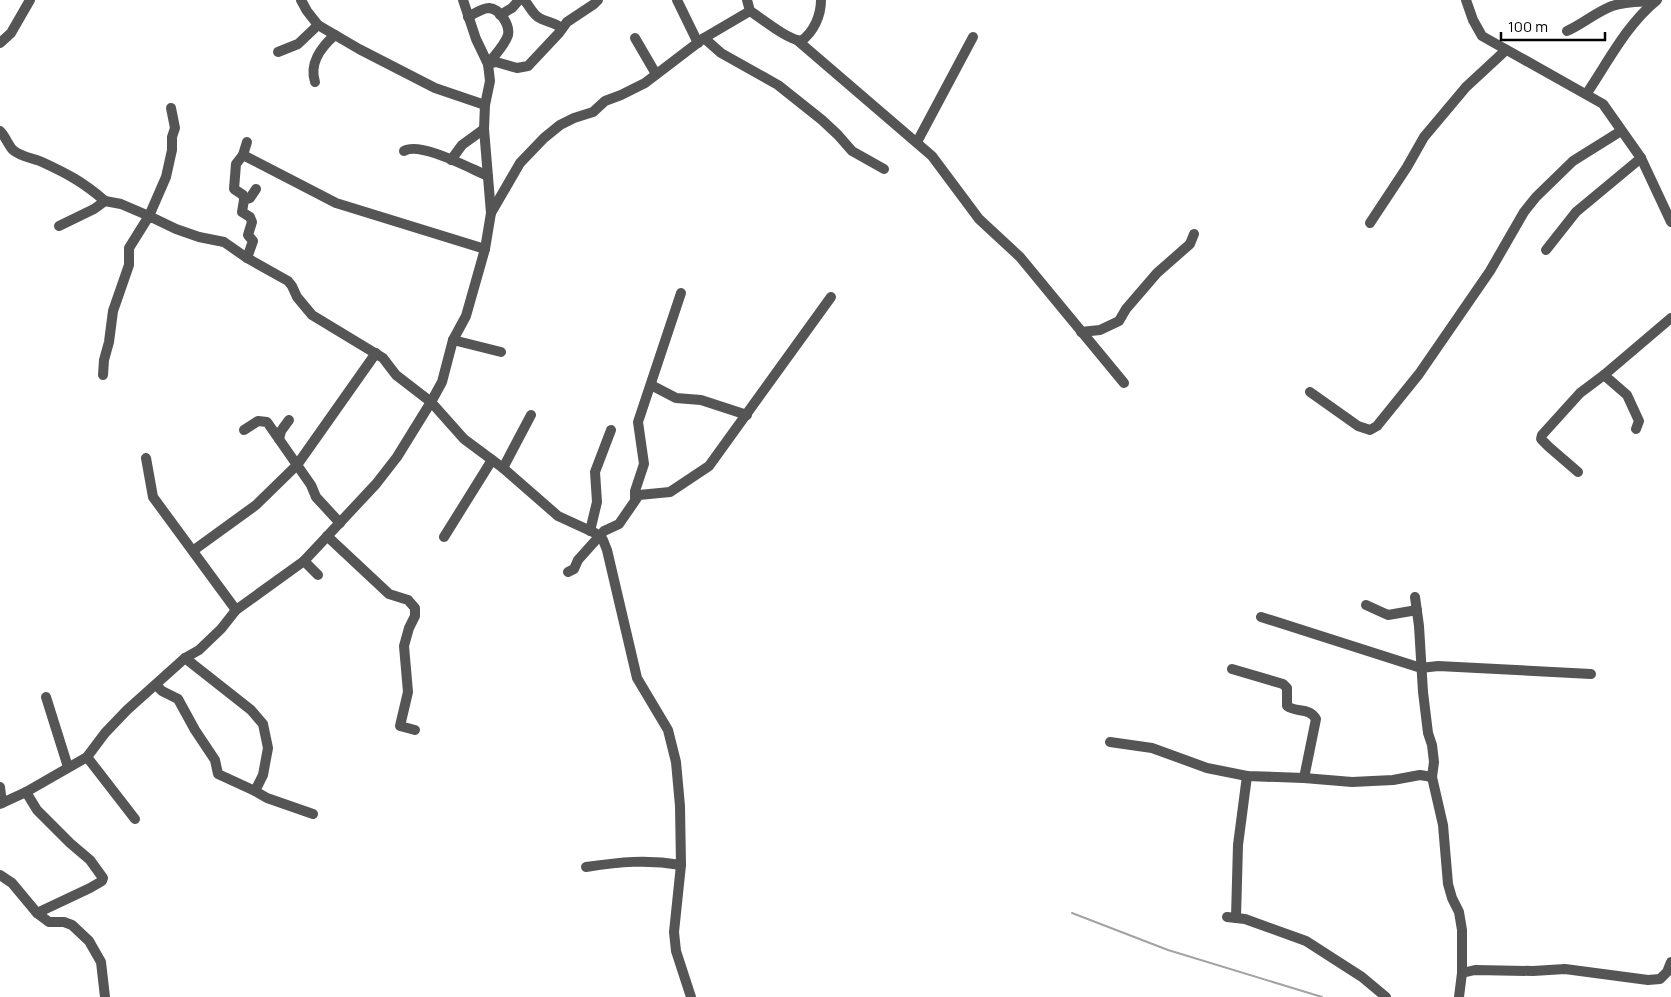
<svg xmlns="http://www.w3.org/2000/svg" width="1671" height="997" font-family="Manrope,sans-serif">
	<rect width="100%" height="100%" fill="#fff"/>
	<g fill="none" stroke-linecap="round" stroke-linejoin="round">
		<path stroke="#a3a3a3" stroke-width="2" d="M1072 913 1168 950 1322 997"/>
		<g stroke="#555" stroke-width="10">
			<path d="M301 0 307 11 318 25 359 49 435 88 485 105"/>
			<path d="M524 0C529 5 532 13 538 17 545 22 555 22 561 28"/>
			<path d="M677 0 698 43"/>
			<path d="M747 0 750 11C764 20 785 38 801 41 814 32 821 15 821 0"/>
			<path d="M1466 0 1473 20 1482 36 1603 104 1641 158 1671 222"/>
			<path d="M500 15 512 8 519 0"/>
			<path d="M468 17C474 14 482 8 489 8 500 9 510 25 508 35 505 45 494 56 488 64"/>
			<path d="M1567 31C1583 24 1596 12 1612 6 1626 1 1641 2 1655 1"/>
			<path d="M635 38 656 74"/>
			<path d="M704 38 721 53 778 85 822 120 838 135 852 151 884 169"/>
			<path d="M797 40 932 156 979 219 1020 257 1124 383"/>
			<path d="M0 43 11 33 30 0"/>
			<path d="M278 52 298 44 318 25"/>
			<path d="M488 64 496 62 517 68 528 66 559 33 567 22 594 4 598 0"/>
			<path d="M315 82C309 64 321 47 335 35"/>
			<path d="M1587 93C1608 62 1627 24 1657 0"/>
			<path d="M0 131C6 137 8 145 13 150 21 157 33 158 42 162 68 174 83 182 105 201"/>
			<path d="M917 142 973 37"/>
			<path d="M404 151C420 141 471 169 488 176"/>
			<path d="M243 155 336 203 485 249"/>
			<path d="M451 160 462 145 484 129"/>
			<path d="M244 199 243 195 234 189 236 164 243 155 247 142"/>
			<path d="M491 213 520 163 544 138 560 125 574 118 593 112 605 101 621 95 645 83 704 38 750 11"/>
			<path d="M1370 223 1407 167 1424 137 1466 87 1506 50"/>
			<path d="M59 226 94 209 105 201 121 204 149 216 166 177 172 150V137L175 128 171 108"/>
			<path d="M1546 250 1576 212 1641 158"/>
			<path d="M247 258 253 241 248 235 252 222 250 217 242 212 244 200 250 198 256 189"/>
			<path d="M1081 332 1100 330 1119 321 1126 309 1157 273 1190 244 1194 234"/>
			<path d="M453 340 501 352"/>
			<path d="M103 375 104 360 109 342 113 311 129 265V248L149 216 176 229 199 237 224 242 247 258 288 281 292 286 297 297 312 315 383 358 396 375 431 402 464 439 503 468 558 516 595 533 603 540 607 550 637 678 668 730 676 762 680 806 681 865 674 932 676 951 691 997"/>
			<path d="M651 385 676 398 701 400 747 415"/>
			<path d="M1310 392 1358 426 1370 430 1377 426 1419 374 1490 271 1524 212 1536 197 1573 161 1621 131"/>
			<path d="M1636 429 1639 421 1627 395 1604 375 1671 318"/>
			<path d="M244 430 258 421 267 422 311 485 316 497 340 523"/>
			<path d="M279 439 281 431 289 420"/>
			<path d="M146 458 153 497 236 610"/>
			<path d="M503 468 531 415"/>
			<path d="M1578 472 1549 447 1541 439 1542 435 1580 393 1604 375"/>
			<path d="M635 499V491L644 464 638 422 681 293"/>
			<path d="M590 531 597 502 595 472 611 430"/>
			<path d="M327 536 389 594 408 600 415 608V616L409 628 404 646 408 692 400 726 415 730"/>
			<path d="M444 537 492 460"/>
			<path d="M194 550 256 505 297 465 376 353"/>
			<path d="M304 561 318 575"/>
			<path d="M568 572 574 569 578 560 604 531 619 524 639 495 670 492 709 466 831 297"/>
			<path d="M1415 597 1419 626 1423 692 1428 733 1432 745 1434 762 1432 777 1443 825 1448 884 1452 898 1459 912 1462 930V973L1459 997"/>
			<path d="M1366 605 1388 615 1417 610"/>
			<path d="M1261 617 1421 668 1438 666 1591 674"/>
			<path d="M185 658 251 710 263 724 268 748 263 775 255 791 267 798 313 814"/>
			<path d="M1232 669 1283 684 1287 688V706C1297 713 1309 707 1316 719L1304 778"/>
			<path d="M156 685 162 691 178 699 195 730 215 760 218 774 255 791"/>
			<path d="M46 697 68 767"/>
			<path d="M1110 742 1152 748 1207 768 1247 776 1304 778 1352 782 1393 780 1420 775 1432 777"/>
			<path d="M87 757 135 819"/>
			<path d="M0 787 2 803"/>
			<path d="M0 804 26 792 87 757 105 733 127 710 185 658 199 650 221 629 236 610 304 561 376 484 397 457 431 402 442 382 453 340 466 316 485 249 491 213 484 129 485 105 490 81 488 64 476 39 463 0"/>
			<path d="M586 867C620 862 646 859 681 865"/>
			<path d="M0 875 12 883 37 913 90 888 102 881 103 878 90 860 70 843 37 810 26 792"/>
			<path d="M37 913 49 922H64L72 925 89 941 101 962 105 997"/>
			<path d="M1227 917 1245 919 1306 941 1362 977 1386 997"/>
			<path d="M1236 917 1238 845 1247 776"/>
			<path d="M1462 973 1475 970 1533 971 1565 969 1648 980 1660 979 1667 972 1671 962"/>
		</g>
	</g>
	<path d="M1501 32v8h104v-8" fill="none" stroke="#000000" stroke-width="2.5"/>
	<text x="1508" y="32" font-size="15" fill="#000000" stroke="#ffffff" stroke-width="4" paint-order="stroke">100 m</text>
</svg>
